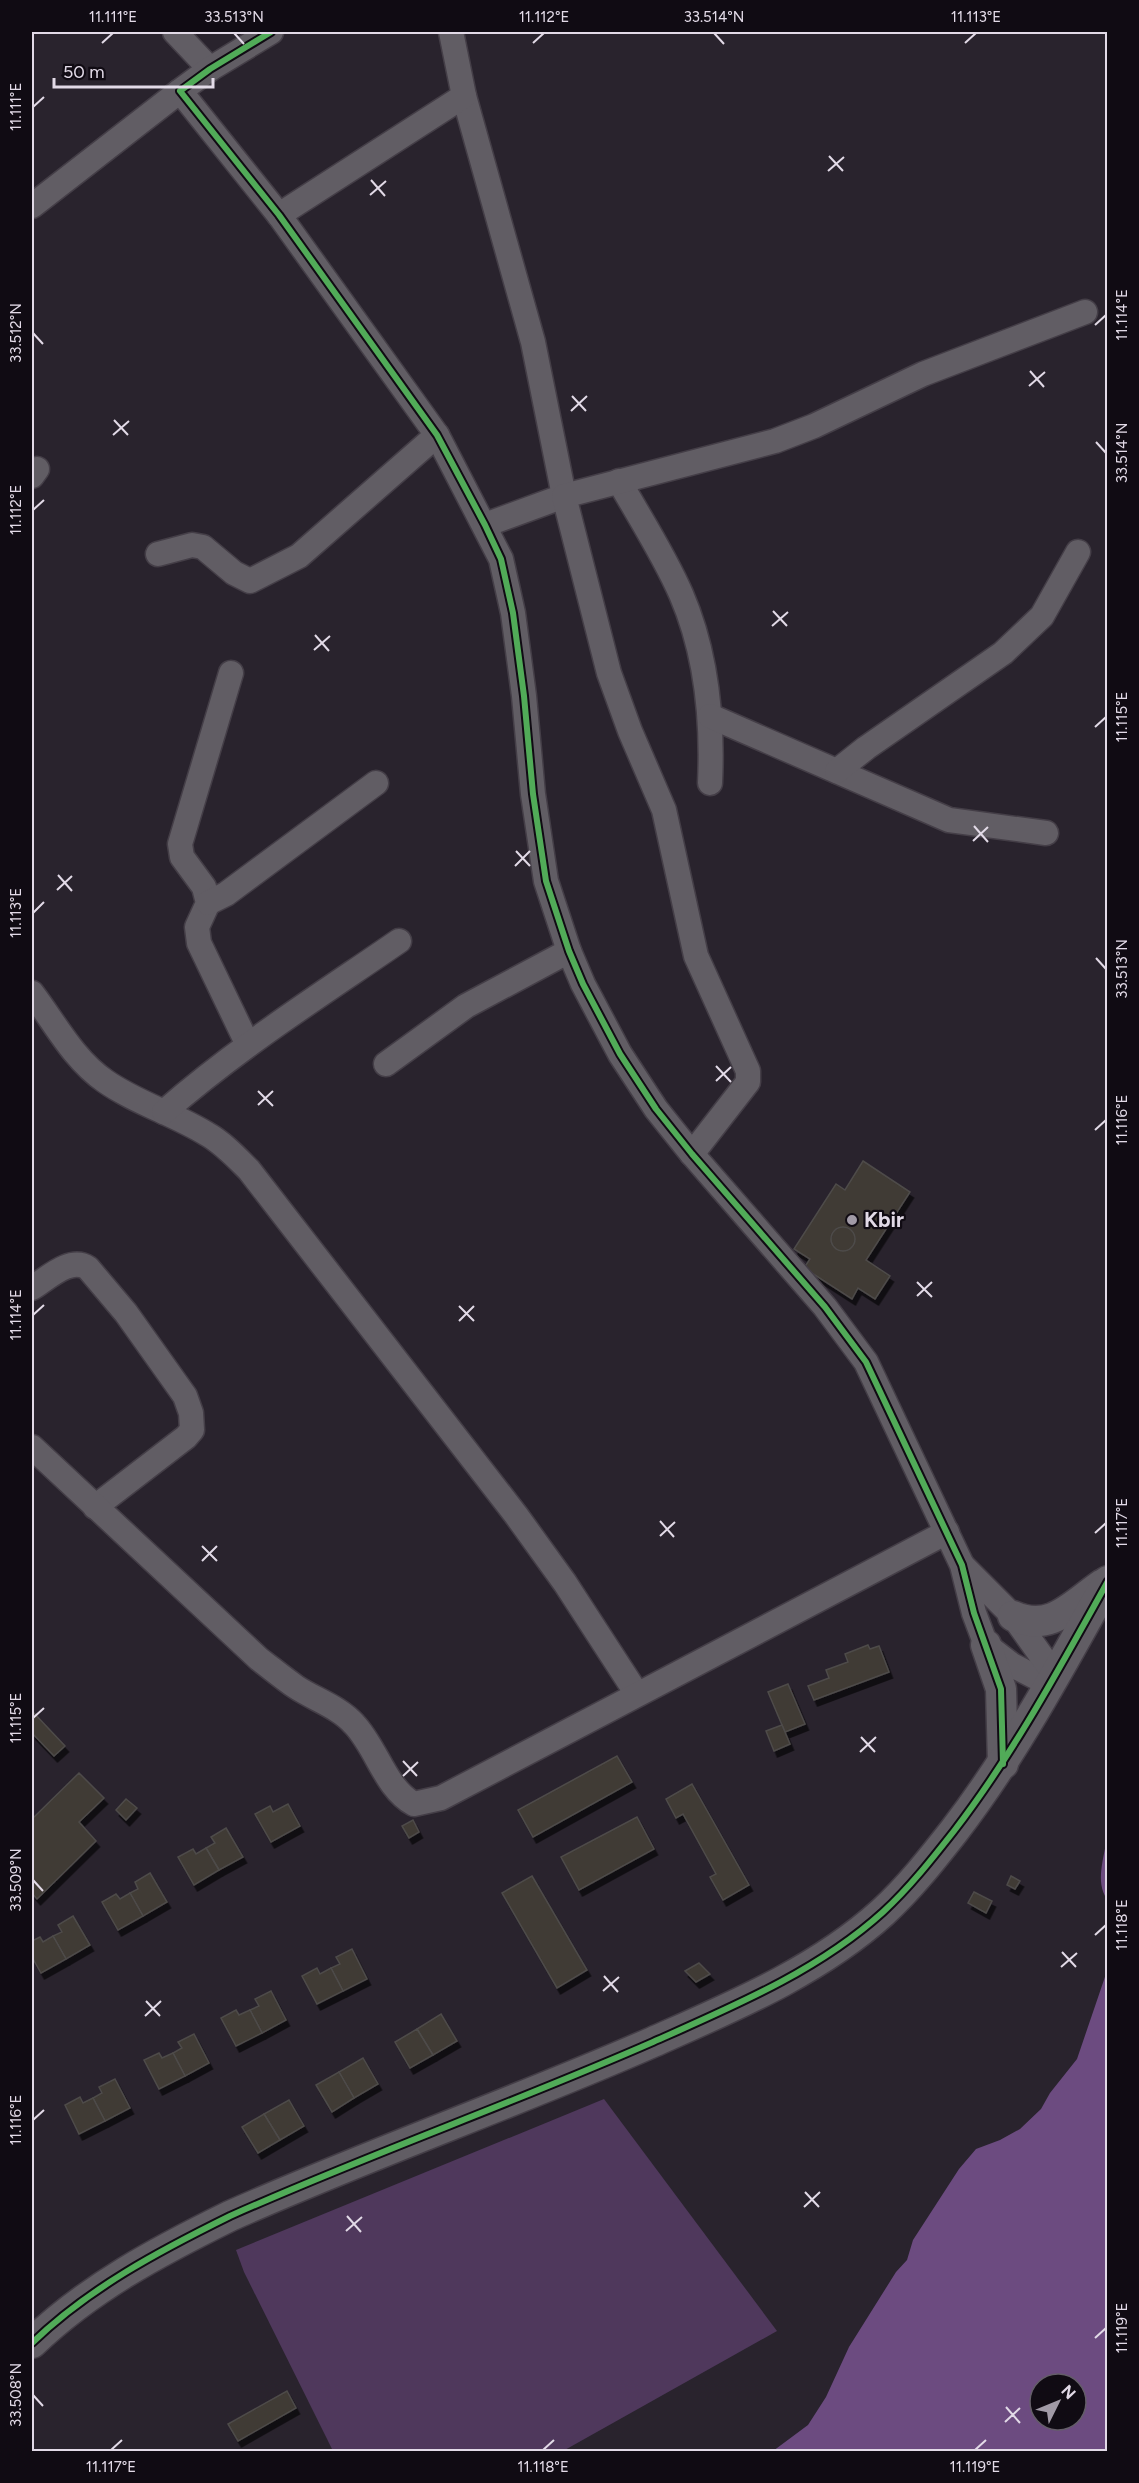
<svg xmlns="http://www.w3.org/2000/svg" width="1139" height="2483" font-family="Figtree,sans-serif">
	<defs>
		<filter id="shadow"><feDropShadow dx="3.5" dy="6" stdDeviation="0" flood-color="#0009"/></filter>
	</defs>
	<rect width="100%" height="100%" fill="#29232d"/>
	<path fill="#4f385c" d="M604 2099 777 2331 563 2451H333L244 2272 236 2250Z"/>
	<g fill="#6c4b80" fill-rule="evenodd">
		<path d="M1107 1838 1108 1899H1107C1095 1882 1104 1858 1107 1838Z"/>
		<path d="M1107 1971V2451H773L808 2425 826 2397 849 2347 896 2272 907 2260 913 2240 959 2169 976 2149 1000 2140 1020 2129 1041 2109 1050 2093 1077 2059ZM1040 2384H1076V2420H1040Z"/>
	</g>
	<g fill="#3f3a34" stroke="#4e4b4a" stroke-width="1.5" filter="url(#shadow)">
		<path d="M863 1161 910 1192 866 1260 890 1276 875 1299 858 1288 852 1299 804 1268 810 1259 794 1249 836 1184 845 1190Z"/>
		<circle cx="843" cy="1239" r="12"/>
		<path d="M868 1645 870 1649 879 1646 889 1672 814 1700 808 1686 829 1678 826 1670 848 1662 845 1654Z"/>
		<path d="M788 1684 805 1724 785 1732 768 1692Z"/>
		<path d="M32 1711 65 1746 54 1756 32 1733Z"/>
		<path d="M782 1725 790 1744 774 1751 766 1731Z"/>
		<path d="M617 1756 632 1782 533 1837 518 1810Z"/>
		<path d="M79 1773 104 1798 79 1822 96 1841 37 1899 32 1893V1819Z"/>
		<path d="M692 1784 749 1885 723 1900 710 1877 716 1874 683 1814 676 1818 666 1799Z"/>
		<path d="M126 1799 137 1808 126 1820 116 1810Z"/>
		<path d="M288 1804 300 1826 271 1842 255 1814 270 1806 273 1812Z"/>
		<path d="M637 1817 654 1849 579 1890 561 1857Z"/>
		<path d="M413 1820 419 1832 409 1838 402 1826Z"/>
		<path d="M226 1828 243 1857 219 1870 206 1848 215 1843 211 1837Z"/>
		<path d="M206 1848 219 1870 194 1885 178 1857 193 1849 196 1854Z"/>
		<path d="M150 1873 167 1902 143 1916 130 1893 138 1889 135 1882Z"/>
		<path d="M532 1876 587 1970 557 1988 502 1893Z"/>
		<path d="M1011 1876 1020 1881 1015 1889 1007 1885Z"/>
		<path d="M974 1892 992 1901 986 1913 968 1903Z"/>
		<path d="M130 1893 143 1916 118 1930 102 1902 116 1894 120 1899Z"/>
		<path d="M73 1916 90 1945 66 1959 53 1936 62 1932 58 1925Z"/>
		<path d="M53 1936 66 1959 41 1973 32 1957V1941L40 1937 43 1942Z"/>
		<path d="M352 1949 367 1979 343 1991 331 1968 340 1964 336 1957Z"/>
		<path d="M699 1963 710 1974 696 1982 685 1971Z"/>
		<path d="M317 1968 320 1974 331 1968 343 1991 317 2004 302 1976Z"/>
		<path d="M271 1991 286 2020 262 2033 250 2010 259 2006 255 1999Z"/>
		<path d="M236 2010 239 2015 250 2010 262 2033 236 2046 221 2018Z"/>
		<path d="M441 2014 457 2041 433 2055 417 2029Z"/>
		<path d="M417 2029 433 2055 410 2068 395 2042Z"/>
		<path d="M194 2034 209 2063 185 2076 173 2053 182 2048 178 2042Z"/>
		<path d="M159 2053 162 2058 173 2053 185 2076 159 2089 144 2060Z"/>
		<path d="M363 2058 378 2084 354 2098 339 2072Z"/>
		<path d="M339 2072 354 2098 332 2112 316 2085Z"/>
		<path d="M115 2079 130 2108 105 2121 93 2098 102 2093 99 2087Z"/>
		<path d="M80 2097 83 2103 93 2098 105 2121 79 2134 65 2105Z"/>
		<path d="M289 2100 304 2126 280 2140 264 2114Z"/>
		<path d="M264 2114 280 2140 258 2153 242 2127Z"/>
		<path d="M287 2391 296 2408 238 2441 228 2424Z"/>
	</g>
	<g fill="none" stroke-linecap="round" stroke-linejoin="round">
		<g stroke="#443e47" stroke-width="27">
			<g id="minor">
				<path d="M175 32 210 69"/>
				<path d="M271 32 210 69 180 91 279 215 437 435 501 559 513 613 524 696 533 794 546 881 569 951 583 984 620 1054 656 1109 692 1154 825 1307 866 1362 962 1565 974 1613 986 1645 1012 1665 1051 1685"/>
				<path d="M464 96 533 342 564 496 485 525"/>
				<path d="M32 206 180 91"/>
				<path d="M279 215 464 96 451 32"/>
				<path d="M32 476 37 469"/>
				<path d="M619 481C640 518 664 555 681 594 707 654 713 718 710 783"/>
				<path d="M158 554 192 545 203 547 234 573 250 581 299 556 437 435"/>
				<path d="M231 673 180 844 182 857 204 887 208 903 197 927 199 943 248 1045"/>
				<path d="M710 716 949 820 1046 833"/>
				<path d="M837 771 866 748 1003 653 1042 616 1078 552"/>
				<path d="M208 903 226 894 376 783"/>
				<path d="M32 993C55 1023 73 1059 105 1081 136 1103 175 1114 207 1134 223 1143 236 1157 249 1170L516 1515 565 1583 637 1694"/>
				<path d="M386 1064 466 1006 569 951"/>
				<path d="M164 1112C237 1048 319 996 399 941"/>
				<path d="M692 1154 748 1082V1071L696 956 664 810 630 731 609 673 564 496 775 441 814 426 923 374 1085 312"/>
				<path d="M32 1288C47 1279 70 1256 88 1268L126 1313 185 1396 191 1413 192 1430 186 1437 95 1507"/>
				<path d="M32 1447 259 1659C271 1668 283 1678 296 1687 314 1699 339 1707 354 1724 377 1748 385 1788 414 1804L441 1798 947 1532"/>
				<path d="M964 1567 1013 1616 1055 1675"/>
			</g>
		</g>
		<g stroke="#443e47" stroke-width="33">
			<g id="tertiary">
				<path d="M1013 1616C1051 1633 1072 1605 1103 1584"/>
				<path d="M986 1645 1001 1689 1003 1764"/>
				<path d="M32 2343C89 2288 159 2251 230 2216 369 2154 514 2103 653 2042 734 2006 818 1971 883 1912 910 1887 932 1859 954 1831 1014 1753 1060 1667 1108 1581"/>
			</g>
		</g>
		<use href="#minor" stroke="#615d64" stroke-width="24"/>
		<use href="#tertiary" stroke="#615d64" stroke-width="30"/>
		<g stroke="#100b13" stroke-width="10">
			<g id="cycleway">
				<path d="M271 32 210 69 180 91 279 215 437 435 485 525 501 559 513 613 524 696 533 794 546 881 569 951 583 984 620 1054 656 1109 692 1154 825 1307 866 1362 962 1565 974 1613 1001 1689 1003 1764"/>
				<path d="M32 2343C89 2288 159 2251 230 2216 369 2154 514 2103 653 2042 734 2006 818 1971 883 1912 910 1887 932 1859 954 1831 1014 1753 1060 1667 1108 1581"/>
			</g>
		</g>
		<use href="#cycleway" stroke="#51ab58" stroke-width="6"/>
	</g>
	<path fill="none" stroke="#e2dae7" stroke-width="2" d="M234 33 244 44M714 33 724 44M102 43 113 33M533 43 544 33M965 43 976 33M33 107 44 97M829 156 843 171M828 171 844 157M371 180 385 196M370 195 386 181M1095 325 1106 315M33 333 43 344M1030 371 1044 387M1029 386 1045 372M572 396 586 411M571 411 587 396M114 420 128 435M113 435 129 421M1096 442 1106 453M33 510 44 500M773 611 787 626M772 626 788 612M315 635 329 651M314 650 330 636M1095 727 1106 717M974 826 988 842M973 841 988 827M516 851 530 866M515 866 530 851M58 875 72 891M57 890 72 876M33 913 44 902M1096 958 1106 969M716 1066 731 1082M716 1081 731 1067M258 1091 273 1106M258 1105 273 1091M1095 1130 1106 1120M917 1282 932 1297M917 1296 932 1282M459 1306 474 1321M33 1315 44 1305M459 1321 474 1306M660 1521 674 1537M1095 1533 1106 1523M660 1536 675 1522M202 1546 217 1561M202 1561 217 1546M33 1718 44 1708M861 1737 875 1752M860 1752 876 1737M403 1761 417 1776M403 1776 418 1762M33 1880 43 1891M1095 1935 1106 1925M1062 1952 1076 1967M1061 1967 1077 1953M604 1976 618 1992M603 1991 619 1977M146 2001 160 2016M145 2016 161 2001M33 2120 44 2110M805 2192 819 2207M804 2207 820 2192M347 2216 361 2232M346 2231 362 2217M1095 2338 1106 2328M33 2395 43 2406M1006 2407 1020 2423M1005 2422 1020 2408M111 2450 122 2440M543 2450 554 2440M975 2450 986 2440"/>
	<circle fill="#a19aa6" stroke="#100b13" stroke-width="2" cx="852" cy="1220" r="6"/>
	<g text-anchor="middle" stroke-width="4.5" stroke-linejoin="round" paint-order="stroke">
		<g font-size="21" font-weight="bold" fill="#e2dae7" stroke="#100b13" text-anchor="start">
			<text x="864" y="1227">Kbir</text>
		</g>
	</g>
	<rect width="1139" height="2483" fill="none" stroke="#100b13" stroke-width="66"/>
	<g transform="translate(1058 2402) rotate(47)"><circle r="28" fill="#100b13" stroke="#645e68" stroke-width="1.5"/>
	<path d="M0-4.5L10 22L0 15L-10 22Z" fill="#a19aa6"/>
	<text y="-9" font-size="16" font-weight="bold" text-anchor="middle" fill="#e2dae7">N</text>
	</g>
	<path d="M54 78v9h159v-9" fill="none" stroke="#e2dae7" stroke-width="3"/>
	<text x="63" y="78" font-size="18" fill="#e2dae7" stroke="#100b13" stroke-width="4.5" paint-order="stroke">50 m</text>
	<rect x="33" y="33" width="1073" height="2417" fill="none" stroke="#e2dae7" stroke-width="2"/>
	<g font-size="15" text-anchor="middle" fill="#e2dae7">
		<text x="113" y="22">11.111°E</text>
		<text x="234" y="22">33.513°N</text>
		<text x="544" y="22">11.112°E</text>
		<text x="714" y="22">33.514°N</text>
		<text x="976" y="22">11.113°E</text>
		<text transform="translate(16 107) rotate(-90)" y="5">11.111°E</text>
		<text transform="translate(1122 315) rotate(-90)" y="5">11.114°E</text>
		<text transform="translate(16 333) rotate(-90)" y="5">33.512°N</text>
		<text transform="translate(1122 453) rotate(-90)" y="5">33.514°N</text>
		<text transform="translate(16 510) rotate(-90)" y="5">11.112°E</text>
		<text transform="translate(1122 717) rotate(-90)" y="5">11.115°E</text>
		<text transform="translate(16 913) rotate(-90)" y="5">11.113°E</text>
		<text transform="translate(1122 969) rotate(-90)" y="5">33.513°N</text>
		<text transform="translate(1122 1120) rotate(-90)" y="5">11.116°E</text>
		<text transform="translate(16 1315) rotate(-90)" y="5">11.114°E</text>
		<text transform="translate(1122 1523) rotate(-90)" y="5">11.117°E</text>
		<text transform="translate(16 1718) rotate(-90)" y="5">11.115°E</text>
		<text transform="translate(16 1880) rotate(-90)" y="5">33.509°N</text>
		<text transform="translate(1122 1925) rotate(-90)" y="5">11.118°E</text>
		<text transform="translate(16 2120) rotate(-90)" y="5">11.116°E</text>
		<text transform="translate(1122 2328) rotate(-90)" y="5">11.119°E</text>
		<text transform="translate(16 2395) rotate(-90)" y="5">33.508°N</text>
		<text x="111" y="2472">11.117°E</text>
		<text x="543" y="2472">11.118°E</text>
		<text x="975" y="2472">11.119°E</text>
	</g>
</svg>
